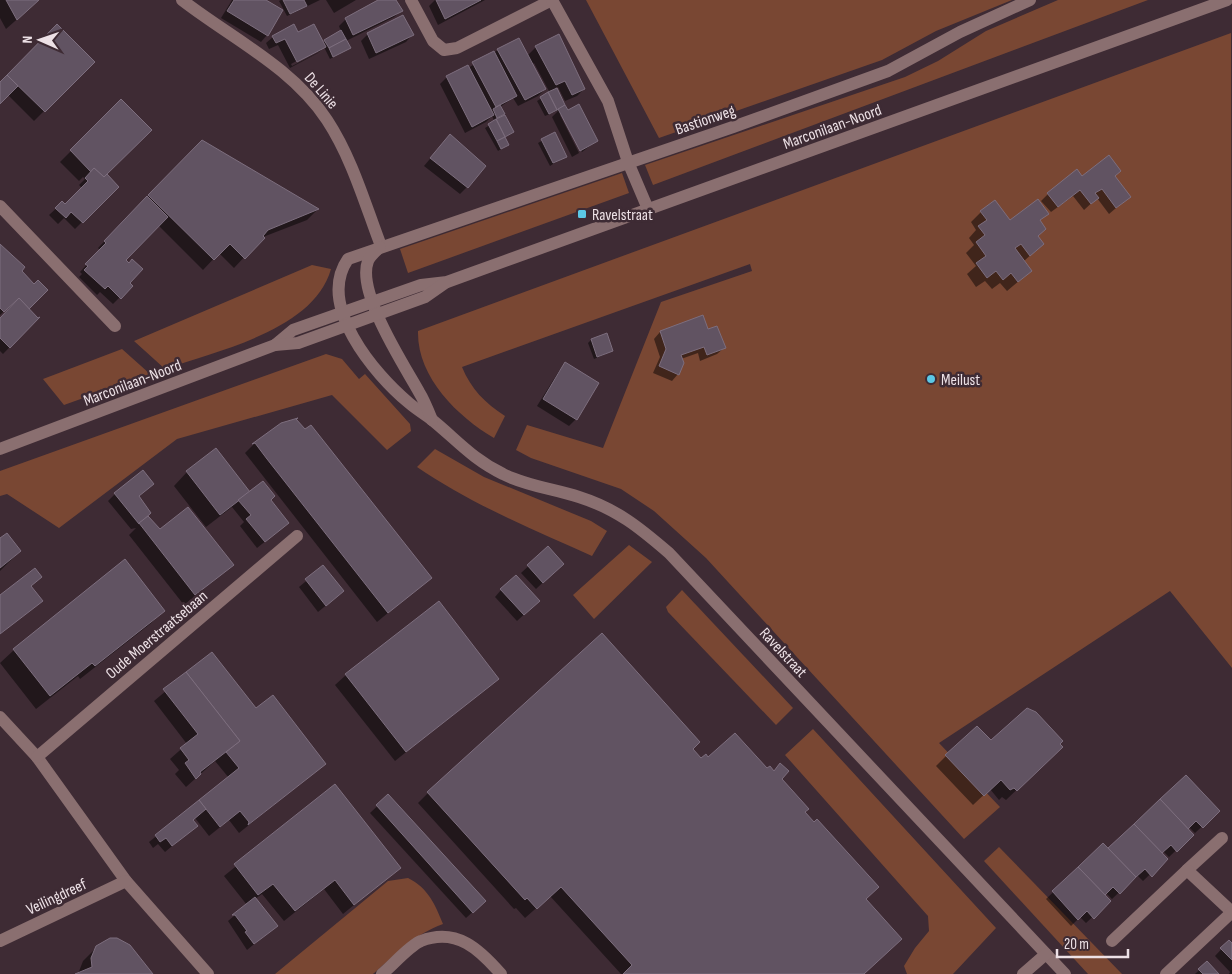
<svg xmlns="http://www.w3.org/2000/svg" width="1232" height="974" font-family="'Sofia Sans Condensed',sans-serif">
	<rect width="100%" height="100%" fill="#3e2b34"/>
	<g fill="#794733">
		<path d="M586 0H1012L936 31 882 60 659 138Z"/>
		<path d="M1058 0H1148L653 185 645 165 905 77 938 61 986 31Z"/>
		<path d="M1231 33 1232 668 1170 591 939 743 1000 807 964 839 706 558 654 511 621 489 531 458 516 450 527 425 603 448 661 302 752 271 750 264 462 367C471 389 485 403 505 416L494 438C457 416 417 377 418 331Z"/>
		<path d="M622 173 629 193 408 273 400 249Z"/>
		<path d="M312 265 331 269C314 330 219 350 165 369L134 341Z"/>
		<path d="M122 349 150 374 64 405 43 379Z"/>
		<path d="M326 354 342 359 359 379 365 374 410 424 411 431 387 450 332 395 177 439 59 528 7 494 0 496V471Z"/>
		<path d="M435 449 484 477 591 521 607 531 592 556C532 529 471 504 417 467Z"/>
		<path d="M629 545 652 562 594 619 573 595Z"/>
		<path d="M682 590 793 708 776 725 668 612 666 607Z"/>
		<path d="M813 729 996 928 953 974H907L904 966 915 948 929 931 928 916 785 755Z"/>
		<path d="M999 847 1122 974H1088L984 861Z"/>
		<path d="M408 878C428 888 435 904 443 924 415 934 395 955 373 974H275L388 881Z"/>
	</g>
	<g fill="#0007" fill-rule="evenodd">
		<path d="M0 0H39L6 29 0 18Z"/>
		<path d="M232 0H264L267 35 261 42 221 18Z"/>
		<path d="M281 0H320L287 16 279 1Z"/>
		<path d="M326 0H356L334 13Z"/>
		<path d="M381 0H395L401 11 394 17 346 41 349 48 330 59 324 47 318 53 290 68 278 45 269 49 266 43 273 37 297 34 322 43 341 32 339 26 346 19ZM317 50 319 52 292 66 291 64Z"/>
		<path d="M435 0H485L438 25 429 6Z"/>
		<path d="M57 26 93 62 34 121 8 95 0 103V83Z"/>
		<path d="M368 34 412 35 406 42 369 59 361 41Z"/>
		<path d="M536 47 584 89 577 96 565 101 558 87 555 88 565 106 596 141 582 152 562 115H560L579 153 572 157 552 117 559 110 545 116 537 101 550 93 534 63 532 64 545 89 538 96 518 106 513 98 500 107 513 132 504 138 507 145 498 151 485 128 495 122 492 116 486 122 465 133 440 84 447 77 468 68 498 50 527 56Z"/>
		<path d="M121 101 105 174 117 187 75 229 64 218 58 224 49 215 62 203 65 206 82 188 79 185 85 179 83 177 79 181 60 162Z"/>
		<path d="M554 134 565 156 550 166 538 143Z"/>
		<path d="M450 135 467 149V187L460 194 424 166Z"/>
		<path d="M202 141 317 210 307 220 263 237 234 268 219 253 203 270 158 225 124 260 128 283 131 286 113 304 100 292 97 295 79 277 82 274 80 272 100 250 98 248Z"/>
		<path d="M1114 177 1129 197 1109 214 1097 198 1084 210 1073 196 1051 212 1041 201 1048 194 1082 178Z"/>
		<path d="M981 212 1010 222 1047 214 1039 221 1037 237 1043 244 1024 261 1031 271 1007 291 1000 283 992 289 985 281 976 287 967 274 976 266 966 253 974 245 969 238 976 230 971 222Z"/>
		<path d="M0 245 34 285 27 309 37 319 3 354 0 351V319L9 310 7 308 0 315Z"/>
		<path d="M702 317 707 331 724 348 717 354 700 361 698 353 681 359 678 374 672 381 653 373 660 357 654 339 660 332Z"/>
		<path d="M591 340 612 351 594 359 588 343Z"/>
		<path d="M566 364 576 419 569 426 537 406 559 371Z"/>
		<path d="M281 425 430 578 377 622 245 453 255 443Z"/>
		<path d="M187 472 270 500 288 523 257 548 240 526 244 522 232 507 206 527 174 486Z"/>
		<path d="M152 484 138 497 147 516 159 531 232 565 184 605 129 535 136 528 131 529 108 501 115 494Z"/>
		<path d="M0 540 20 551 0 571Z"/>
		<path d="M548 548 555 571 536 589 521 573Z"/>
		<path d="M323 567 335 598 318 612 299 587Z"/>
		<path d="M501 590 531 608 517 621 495 597Z"/>
		<path d="M163 611 150 624 80 679 78 676 36 709 0 663 14 650Z"/>
		<path d="M211 653 255 710 324 764 239 833 229 820 209 836 195 818 192 820 196 826 165 852 158 844 153 848 149 842 229 778 215 761 186 787 175 774 179 770 170 759 187 744 154 701Z"/>
		<path d="M346 675 498 678 395 761 335 685Z"/>
		<path d="M991 742 1051 757 1006 800 1002 797 999 800 990 789 973 805 936 766 946 756Z"/>
		<path d="M691 749 701 760 708 759 767 770 781 780 864 899 863 974H621L550 896 525 918 516 908 514 909 418 803 428 793Z"/>
		<path d="M1185 777 1211 818 1195 833 1189 827 1186 829 1192 835 1169 857 1163 851 1161 853 1166 859 1143 881 1137 875 1112 899 1106 893 1103 895 1102 908 1086 923 1080 917 1071 926 1046 899 1103 845 1108 850Z"/>
		<path d="M335 786 399 868 343 914 324 889 284 921 262 894 255 899 276 926 247 950 228 921 247 905 224 876Z"/>
		<path d="M388 796 477 908 466 918 370 813Z"/>
		<path d="M1229 941 1232 944V974H1229L1230 972 1215 956Z"/>
		<path d="M97 947 152 974H78L83 961Z"/>
		<path d="M1207 963 1217 974H1195Z"/>
	</g>
	<g fill="#615362" stroke="#7d6e7e">
		<path d="M6 0H39L17 20Z"/>
		<path d="M234 0H266L283 10 268 36 227 11Z"/>
		<path d="M283 0H304L307 6 290 14Z"/>
		<path d="M378 0H396L403 11 353 35 345 18Z"/>
		<path d="M436 0H481L445 19Z"/>
		<path d="M403 15 414 35 376 53 367 33Z"/>
		<path d="M57 24 95 62 45 112 7 75Z"/>
		<path d="M294 24 298 32 314 24 326 47 297 62 285 39 276 43 272 36Z"/>
		<path d="M341 30 346 39 329 48 324 40Z"/>
		<path d="M559 34 585 89 572 95 565 81 556 85 535 46Z"/>
		<path d="M519 38 546 89 525 100 497 49Z"/>
		<path d="M346 39 351 48 333 57 329 48Z"/>
		<path d="M494 51 517 96 496 107 472 62Z"/>
		<path d="M468 65 494 115 472 127 446 76Z"/>
		<path d="M7 75 18 86 0 104V82Z"/>
		<path d="M557 88 565 105 557 110 548 92Z"/>
		<path d="M548 92 557 110 549 114 540 97Z"/>
		<path d="M121 99 152 130 104 177 94 168 91 172 70 150Z"/>
		<path d="M579 104 598 141 580 151 558 109 565 105 568 110Z"/>
		<path d="M500 105 505 114 497 118 493 109Z"/>
		<path d="M505 115 514 132 505 137 496 119Z"/>
		<path d="M496 119 505 137 497 141 488 124Z"/>
		<path d="M555 132 567 157 553 163 541 139Z"/>
		<path d="M450 134 486 166 468 188 430 158Z"/>
		<path d="M505 137 509 145 501 149 497 141Z"/>
		<path d="M202 140 319 209 268 230 263 236 265 238 245 259 230 244 214 260 148 195Z"/>
		<path d="M1109 155 1121 171 1115 176 1131 197 1116 208 1102 189 1095 193 1099 198 1091 204 1080 190 1058 207 1047 193 1077 169 1082 176Z"/>
		<path d="M94 168 104 177 107 174 119 187 83 223 71 212 66 218 55 208 62 201 65 204 88 181 85 178Z"/>
		<path d="M147 196 168 217 126 260 129 263 132 259 143 269 130 283 133 286 121 299 108 286 105 289 84 270 88 266 85 264 106 243 104 241Z"/>
		<path d="M1038 199 1049 214 1040 220 1046 229 1038 236 1044 244 1030 256 1021 244 1015 248 1032 271 1018 282 1011 273 1003 280 996 271 987 278 976 263 986 256 976 242 985 235 978 226 987 220 980 211 995 200 1010 220Z"/>
		<path d="M0 244 25 267 22 271 34 284 38 280 48 290 29 309 19 298 4 312 0 308Z"/>
		<path d="M19 298 38 318 40 317 10 348 0 338V318Z"/>
		<path d="M703 315 708 329 717 326 726 348 707 355 704 347 681 355 684 363 679 375 659 366 666 349 660 331Z"/>
		<path d="M607 333 613 351 597 357 591 339Z"/>
		<path d="M565 362 599 383 577 420 543 399Z"/>
		<path d="M298 418 296 419 305 429 311 425 432 578 388 613 267 459 255 443 252 444 281 423Z"/>
		<path d="M216 448 250 492 220 515 186 471Z"/>
		<path d="M143 470 154 484 139 496 151 513 139 524 114 493Z"/>
		<path d="M263 481 275 496 271 500 289 523 265 542 246 519 251 515 238 500Z"/>
		<path d="M188 507 234 565 195 595 139 523 148 516 160 529Z"/>
		<path d="M7 533 21 551 0 568V538Z"/>
		<path d="M548 546 564 564 543 583 527 565Z"/>
		<path d="M125 559 165 611 95 666 92 663 50 696 13 649Z"/>
		<path d="M323 565 344 591 326 606 305 579Z"/>
		<path d="M35 568 42 577 31 586 43 601 0 634V595Z"/>
		<path d="M516 575 540 601 524 615 500 589Z"/>
		<path d="M439 601 499 679 406 752 345 674Z"/>
		<path d="M602 633 700 742 693 749 701 758 706 754 708 757 735 733 767 768 770 766 774 771 780 763 789 771 782 779 809 809 805 812 814 822 817 819 879 887 866 899 902 939 864 974H623L632 965 561 887 537 909 527 898 525 900 427 792Z"/>
		<path d="M212 652 256 708 273 695 326 764 248 825 249 822 240 811 220 827 199 800 239 768 226 752 240 741 186 672Z"/>
		<path d="M186 672 240 741 200 772 201 774 196 779 185 763 189 760 180 748 198 734 163 689Z"/>
		<path d="M1027 708 1036 712 1063 741 1060 744 1063 747 1017 791 1014 788 1010 790 1001 780 984 796 945 755 977 726 991 740Z"/>
		<path d="M1186 775 1220 811 1203 828 1196 821 1188 829 1160 799Z"/>
		<path d="M335 784 401 868 354 905 335 880 295 911 273 884 258 895 234 864Z"/>
		<path d="M388 794 486 901 473 913 376 805Z"/>
		<path d="M1160 799 1194 835 1177 852 1171 845 1162 853 1134 824Z"/>
		<path d="M199 800 206 809 193 820 198 826 172 846 166 838 160 842 155 835Z"/>
		<path d="M1134 824 1168 859 1152 877 1145 869 1136 877 1108 848Z"/>
		<path d="M1103 843 1136 877 1120 894 1113 887 1105 895 1078 867Z"/>
		<path d="M1078 867 1111 901 1094 919 1087 911 1078 920 1052 891Z"/>
		<path d="M255 897 278 926 254 944 245 932 247 931 235 915H232Z"/>
		<path d="M110 938H117L130 945 153 974H75L92 967 91 958 96 946Z"/>
		<path d="M1229 940 1232 943V960L1220 948Z"/>
		<path d="M1207 961 1219 974H1203L1198 969Z"/>
	</g>
	<g fill="none" stroke-linecap="round" stroke-linejoin="round">
		<g stroke="#8a6f70" stroke-width="12">
			<path d="M182 0C231 38 292 67 327 120 352 158 365 204 381 246"/>
			<path d="M411 0 433 41 444 50 457 48 552 0"/>
			<path d="M552 0 608 101 628 162 648 209"/>
			<path d="M1030 0 960 32 888 71 733 127 348 259C316 305 374 374 409 403 416 409 424 414 431 419 456 439 472 459 503 474 526 486 555 489 579 497 617 509 640 528 669 553L1065 974"/>
			<path d="M0 206 115 326"/>
			<path d="M380 247C376 251 370 256 368 261 356 292 404 365 419 392 424 400 428 410 432 420"/>
			<path d="M275 345 293 330 421 285 447 282 1227 0"/>
			<path d="M0 449 275 345 298 343 425 297 445 283"/>
			<path d="M0 717 37 757 126 881 208 974"/>
			<path d="M37 757 297 536"/>
			<path d="M1187 870 1222 838"/>
			<path d="M0 941 126 881"/>
			<path d="M1112 941 1187 870 1232 912"/>
			<path d="M382 974C392 966 410 945 421 941 457 927 480 950 501 974"/>
			<path d="M1023 974 1046 954"/>
			<path d="M1166 974 1232 912"/>
		</g>
	</g>
	<g fill="#5bc8e6" stroke="#3e2b34" stroke-width="2">
		<rect x="577" y="209" width="10" height="10" rx="2.5"/>
		<circle cx="931" cy="379" r="5"/>
	</g>
	<g text-anchor="middle" stroke-width="5" stroke-linejoin="round" paint-order="stroke">
		<g font-size="16" fill="#ede1e6" stroke="#3e2b34">
			<text transform="translate(322 90) rotate(49)" y="6">De Linie</text>
			<text transform="translate(705 119) rotate(-19)" y="6">Bastionweg</text>
			<text transform="translate(832 126) rotate(-20)" y="6">Marconilaan-Noord</text>
			<text transform="translate(132 382) rotate(-21)" y="6">Marconilaan-Noord</text>
			<text transform="translate(156 634) rotate(-40)" y="6">Oude Moerstraatsebaan</text>
			<text transform="translate(784 652) rotate(47)" y="6">Ravelstraat</text>
			<text transform="translate(56 896) rotate(-25)" y="6">Veilingdreef</text>
		</g>
		<g font-size="16" fill="#ede1e6" stroke="#3e2b34" text-anchor="start">
			<text x="592" y="220">Ravelstraat</text>
			<text x="941" y="385">Meilust</text>
		</g>
	</g>
	<g transform="translate(40 40) rotate(272)" stroke="#3e2b34" stroke-width="4" paint-order="stroke">
	<path d="M0-4L9 19L0 12L-9 19Z" fill="#ede1e6"/>
	<text y="-8" font-size="14" font-weight="bold" text-anchor="middle" fill="#ede1e6">N</text>
	</g>
	<path d="M1057 949v8h71v-8" fill="none" stroke="#ede1e6" stroke-width="2.5"/>
	<text x="1064" y="949" font-size="15" fill="#ede1e6" stroke="#3e2b34" stroke-width="4" paint-order="stroke">20 m</text>
</svg>
